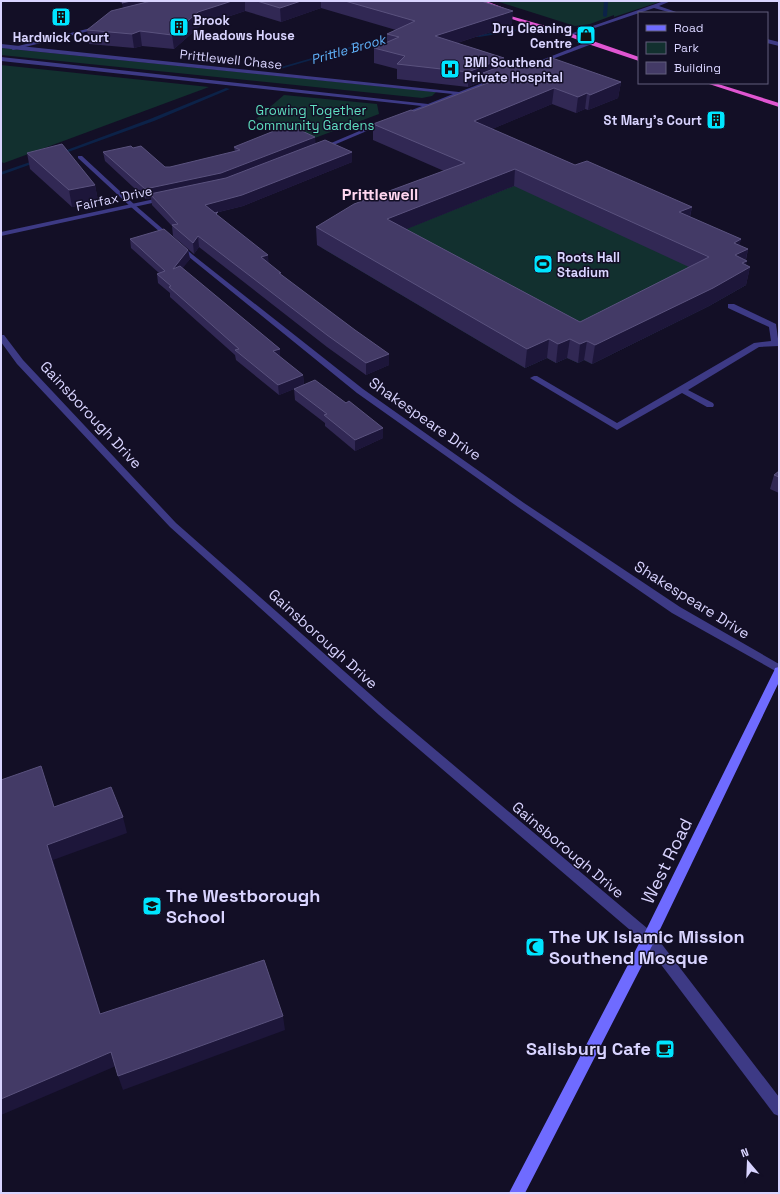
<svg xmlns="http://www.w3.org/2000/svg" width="780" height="1194" font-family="'Space Grotesk',sans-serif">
	<rect width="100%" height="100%" fill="#130f26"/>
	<g fill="#12302f">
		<path d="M496 1H662L614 17V15L590 24 575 26Z"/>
		<path d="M1 48 436 92 432 96 422 98 1 55Z"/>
		<path d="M1 65 209 87 4 163 1 162Z"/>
		<path d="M284 95 377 104 379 114 312 139 256 119Z"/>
		<path d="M494 169 738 281 746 285 709 306 592 364 584 360 578 363 567 358 556 363 547 358 525 368 322 248Z"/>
	</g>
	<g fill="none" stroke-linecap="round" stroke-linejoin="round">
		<g fill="#0c2248" fill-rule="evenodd">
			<path d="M604 1H608L607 16 605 17 603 16Z"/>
			<path d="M515 29 516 31 479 37 465 35 467 34 479 35Z"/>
			<path d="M395 34 398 35 277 70 274 69Z"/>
			<path d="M226 88 230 89 154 121 60 155 56 154 150 119Z"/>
			<path d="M36 160 40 161 1 175V172Z"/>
		</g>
		<g fill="#3d3a85" fill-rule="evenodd">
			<path d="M664 1H671L659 6 679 13H672L654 8 571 36 567 35Z"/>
			<path d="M99 26 101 28 13 50 10 48Z"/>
			<path d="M767 39 779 42V46L767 43Z"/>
			<path d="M78 156H82L135 205 193 255 363 389 524 503 680 607 779 664V673L672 613 518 507 357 393 189 257 131 207 78 158Z"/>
			<path d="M728 304H734L776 324 779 346 759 347 688 390 713 403 714 405 713 407H707L682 393 617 430 530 378 534 376H537L617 423 754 343 771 341 769 327 728 308Z"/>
			<path d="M1 335H4L23 360 176 523 387 709 654 934 779 1097V1116L774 1114 644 942 379 715 170 527 17 364 1 342Z"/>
		</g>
		<g fill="#3d3a85" fill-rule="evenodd">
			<path d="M590 41 593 43 592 44 534 66 529 65Z"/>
			<path d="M1 44 459 92 493 79 498 80 401 118 399 117V115L422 106 1 61V57L428 104 453 94 1 48Z"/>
			<path d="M383 121 388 122 322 150 317 149Z"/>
			<path d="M164 197 167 199 166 200 1 236V232Z"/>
		</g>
		<path fill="#6f6bff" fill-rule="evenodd" d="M779 667V682L654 942 525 1193H509L644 934 774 671 775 668Z"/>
		<g fill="#e055d1" fill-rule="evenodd">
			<path d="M478 1H486L504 8 499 9Z"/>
			<path d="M497 12 567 32 639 57V61L588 44 563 34 545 30 497 14Z"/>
			<path d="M706 83H715L779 103V107Z"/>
		</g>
	</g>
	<g fill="#312854" fill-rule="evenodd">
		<path d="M118 1H481L512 25 457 43 504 58V65H528L621 82 618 98 588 110 585 109 576 113 552 104 492 129 575 165 692 207 690 217 741 239 739 245 748 249 746 260V265L750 267 746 285 709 306 592 364 584 360 578 363 567 358 556 363 547 358 525 368 317 245 316 227 444 171 373 140V124L414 111 482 85V81L468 87 397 79V69L374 63V48L387 42V34L396 30 321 8 281 22 245 11 200 26 174 49 142 46 134 48 89 44 87 30 123 8V4ZM514 186 689 267 580 322 406 229Z"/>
		<path d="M316 143 352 162 243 206 215 213 281 275 389 365 366 375 327 347 199 247 194 254 173 236 172 226 152 205 151 198 146 199 105 161 103 152 133 148 165 167H170L235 152 234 147Z"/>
		<path d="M27 153 95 185 98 201 72 207 30 169Z"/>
		<path d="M130 239 188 250 190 259 182 268 280 349V357L303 375 304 385 279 395 236 360 235 355 170 297V293L158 283 157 274 159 273 131 248Z"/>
		<path d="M294 389 346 403 383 428V438L355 451 325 426V423L295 400Z"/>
		<path d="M779 471V493L770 489 774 475Z"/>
	</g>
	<g fill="#1d163a">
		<path d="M123 1H186L124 17 122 3H124Z"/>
		<path d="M232 1H245V11L200 26 174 49 172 35 198 12Z"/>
		<path d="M301 1H321V8L281 22 280 8Z"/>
		<path d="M513 11 512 25 435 50V36Z"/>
		<path d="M140 31 142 46 134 48 132 34Z"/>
		<path d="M504 58 503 73H483L482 81 468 87V72Z"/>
		<path d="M621 82 618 98 588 110 590 95Z"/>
		<path d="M554 88 552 104 473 137 474 121Z"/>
		<path d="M587 93 585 109 576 113 578 97Z"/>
		<path d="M315 137 316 146 222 183 150 194 151 198 146 199 145 189Z"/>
		<path d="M352 152V162L243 206 206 215 205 205Z"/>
		<path d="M515 169 514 186 387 237V219Z"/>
		<path d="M95 185 98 201 72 207 69 190Z"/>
		<path d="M692 207 688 224 679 212Z"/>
		<path d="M198 236 199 247 194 254 193 243Z"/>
		<path d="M741 239 737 254 748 249 745 262 747 261 745 269 750 267 746 285 709 306 592 364 595 345 731 273 734 243Z"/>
		<path d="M188 250 190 259 175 278 173 269Z"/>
		<path d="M268 255 269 266 261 257Z"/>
		<path d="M549 339 547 358 525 368 527 349Z"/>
		<path d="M570 339 567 358 556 363 558 344Z"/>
		<path d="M587 341 584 360 578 363 580 344Z"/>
		<path d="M280 349V359L273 351Z"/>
		<path d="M389 354V365L366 375V363Z"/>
		<path d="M303 375 304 385 279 395 278 385Z"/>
		<path d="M383 428V438L355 451V440Z"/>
		<path d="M123 817 127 833 53 860 105 1028 100 1014 47 845Z"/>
		<path d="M283 1016 285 1030 123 1090 118 1076Z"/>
		<path d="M111 1052 116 1066 1 1115V1099Z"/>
	</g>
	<g fill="#433a66" stroke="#5a527e" fill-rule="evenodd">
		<path d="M125 1H131L122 3Z"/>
		<path d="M151 1H232L198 12 172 35 140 31 132 34 87 30 111 11Z"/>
		<path d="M257 1H301L280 8Z"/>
		<path d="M345 1H481L513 11 435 36 504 58 468 72 397 64 405 56 374 48 399 37 387 34 415 21Z"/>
		<path d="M552 58 621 82 590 95 587 93 578 97 554 88 474 121 575 165 587 161 692 207 679 212 741 239 734 243 748 249 735 255 747 261 742 263 750 267 713 288 595 345 587 341 580 344 570 339 558 344 549 339 527 349 316 227 354 204 465 163 373 124 411 110 414 111 506 76 483 73 514 61 528 65ZM515 169 709 257 580 322 387 219Z"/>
		<path d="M289 125 315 137 221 173 145 189 103 152 131 146 133 148 141 146 165 167H170L240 150 234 147Z"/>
		<path d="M325 140 352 152 242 195 205 205 215 213 218 212 216 214 268 255 261 257 281 273H279L355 330 389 354 366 363 327 335 198 236 193 243 172 225 178 224 150 194 226 178Z"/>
		<path d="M62 144 95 185 69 190 27 153Z"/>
		<path d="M164 229 188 250 173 269 180 266 280 349 273 351 303 375 278 385 235 350 239 349 169 287 171 286 157 274 165 271 130 239Z"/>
		<path d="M315 380 346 403 349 401 383 428 355 440 324 415 327 414 294 389Z"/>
		<path d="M779 471V477L774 475Z"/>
		<path d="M41 766 54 807 111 787 123 817 47 845 100 1014 264 960 283 1016 118 1076 111 1052 1 1099V780Z"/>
	</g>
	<defs>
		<g id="building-square" transform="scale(1)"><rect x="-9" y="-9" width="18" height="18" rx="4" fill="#00e5ff" stroke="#130f26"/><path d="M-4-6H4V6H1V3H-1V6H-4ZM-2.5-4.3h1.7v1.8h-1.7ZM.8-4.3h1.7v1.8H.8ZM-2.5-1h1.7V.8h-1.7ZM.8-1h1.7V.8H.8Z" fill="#111"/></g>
		<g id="shop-square" transform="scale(1)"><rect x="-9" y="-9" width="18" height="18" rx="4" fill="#00e5ff" stroke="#130f26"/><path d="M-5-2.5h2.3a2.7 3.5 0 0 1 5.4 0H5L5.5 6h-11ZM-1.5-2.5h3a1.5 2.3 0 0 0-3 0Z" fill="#111"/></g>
		<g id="hospital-square" transform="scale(1)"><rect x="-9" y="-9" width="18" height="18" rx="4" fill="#00e5ff" stroke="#130f26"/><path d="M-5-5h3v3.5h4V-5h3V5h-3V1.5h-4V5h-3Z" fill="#111"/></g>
		<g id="stadium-square" transform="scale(1)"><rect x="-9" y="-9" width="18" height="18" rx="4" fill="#00e5ff" stroke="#130f26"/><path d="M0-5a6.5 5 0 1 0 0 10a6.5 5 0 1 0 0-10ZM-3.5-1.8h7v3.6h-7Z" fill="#111"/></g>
		<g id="school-square" transform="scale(1)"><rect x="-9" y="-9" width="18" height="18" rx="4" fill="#00e5ff" stroke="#130f26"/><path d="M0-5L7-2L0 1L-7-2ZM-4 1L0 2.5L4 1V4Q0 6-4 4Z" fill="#111"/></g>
		<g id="mosque-square" transform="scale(1)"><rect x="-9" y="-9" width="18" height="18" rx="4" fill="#00e5ff" stroke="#130f26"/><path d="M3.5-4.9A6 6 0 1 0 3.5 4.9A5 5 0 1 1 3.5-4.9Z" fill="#111"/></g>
		<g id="cafe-square" transform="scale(1)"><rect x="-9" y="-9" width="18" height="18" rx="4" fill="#00e5ff" stroke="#130f26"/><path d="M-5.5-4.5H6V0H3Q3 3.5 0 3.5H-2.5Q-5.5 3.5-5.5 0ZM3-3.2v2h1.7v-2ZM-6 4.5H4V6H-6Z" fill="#111"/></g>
	</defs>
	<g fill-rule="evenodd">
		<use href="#building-square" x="61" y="17"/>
		<use href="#building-square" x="179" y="27"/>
		<use href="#shop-square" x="586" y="35"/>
		<use href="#hospital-square" x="450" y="69"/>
		<use href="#building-square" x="716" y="120"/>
		<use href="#stadium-square" x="543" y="264"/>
		<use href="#school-square" x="152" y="906"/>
		<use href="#mosque-square" x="535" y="947"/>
		<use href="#cafe-square" x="665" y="1049"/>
	</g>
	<g text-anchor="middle" stroke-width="3" stroke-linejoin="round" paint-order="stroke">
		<g font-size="13" font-weight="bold" fill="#d9d4ff" stroke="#130f26" text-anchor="start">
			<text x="193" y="25">Brook<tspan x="193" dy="15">Meadows House</tspan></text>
			<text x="572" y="33" text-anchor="end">Dry Cleaning<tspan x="572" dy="15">Centre</tspan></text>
			<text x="61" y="42" text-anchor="middle">Hardwick Court</text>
			<text x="464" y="67">BMI Southend<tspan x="464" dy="15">Private Hospital</tspan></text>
			<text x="702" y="125" text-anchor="end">St Mary's Court</text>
			<text x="557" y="262">Roots Hall<tspan x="557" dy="15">Stadium</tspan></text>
		</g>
		<g font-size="13" font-style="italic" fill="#62b6ff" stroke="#130f26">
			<text transform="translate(348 49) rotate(-16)" y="5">Prittle Brook</text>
		</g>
		<g font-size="13" fill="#d9d4ff" stroke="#130f26">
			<text transform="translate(231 59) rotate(6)" y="5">Prittlewell Chase</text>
			<text transform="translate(114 198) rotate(-12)" y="5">Fairfax Drive</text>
		</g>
		<g font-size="13" fill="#5fe0c0" stroke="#130f26">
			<text x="311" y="115">Growing Together<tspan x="311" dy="15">Community Gardens</tspan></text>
		</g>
		<g font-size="15" fill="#d9d4ff" stroke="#130f26">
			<text transform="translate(91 415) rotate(47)" y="5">Gainsborough Drive</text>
			<text transform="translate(425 419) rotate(35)" y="5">Shakespeare Drive</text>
			<text transform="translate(692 600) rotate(32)" y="5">Shakespeare Drive</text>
			<text transform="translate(323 639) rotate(42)" y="5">Gainsborough Drive</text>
			<text transform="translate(568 850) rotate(40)" y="5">Gainsborough Drive</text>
		</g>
		<g font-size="16" font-weight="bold" fill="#ffd6f0" stroke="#130f26">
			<text x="380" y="200">Prittlewell</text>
		</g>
		<g font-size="18" fill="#d9d4ff" stroke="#130f26">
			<text transform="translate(667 861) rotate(-64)" y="6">West Road</text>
		</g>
		<g font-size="18" font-weight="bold" fill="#d9d4ff" stroke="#130f26" text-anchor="start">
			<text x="166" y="902">The Westborough<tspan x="166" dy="21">School</tspan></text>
			<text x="549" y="943">The UK Islamic Mission<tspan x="549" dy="21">Southend Mosque</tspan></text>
			<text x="651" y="1055" text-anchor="end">Salisbury Cafe</text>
		</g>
	</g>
	<rect width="780" height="1194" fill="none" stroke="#d9d4ff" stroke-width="4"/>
	<rect x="638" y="12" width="130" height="72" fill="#130f26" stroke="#625e7d"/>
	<rect x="646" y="25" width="20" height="6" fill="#6f6bff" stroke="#625e7d"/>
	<text x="674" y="32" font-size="12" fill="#d9d4ff">Road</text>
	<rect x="646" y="42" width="20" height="12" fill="#12302f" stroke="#625e7d"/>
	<text x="674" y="52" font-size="12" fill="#d9d4ff">Park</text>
	<rect x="646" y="62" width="20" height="12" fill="#433a66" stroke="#625e7d"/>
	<text x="674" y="72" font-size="12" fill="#d9d4ff">Building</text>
	<g transform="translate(748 1162) rotate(341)" stroke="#130f26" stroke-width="3" paint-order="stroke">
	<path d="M0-3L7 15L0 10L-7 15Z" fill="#d9d4ff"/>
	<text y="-6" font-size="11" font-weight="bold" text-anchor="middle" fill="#d9d4ff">N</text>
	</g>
</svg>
